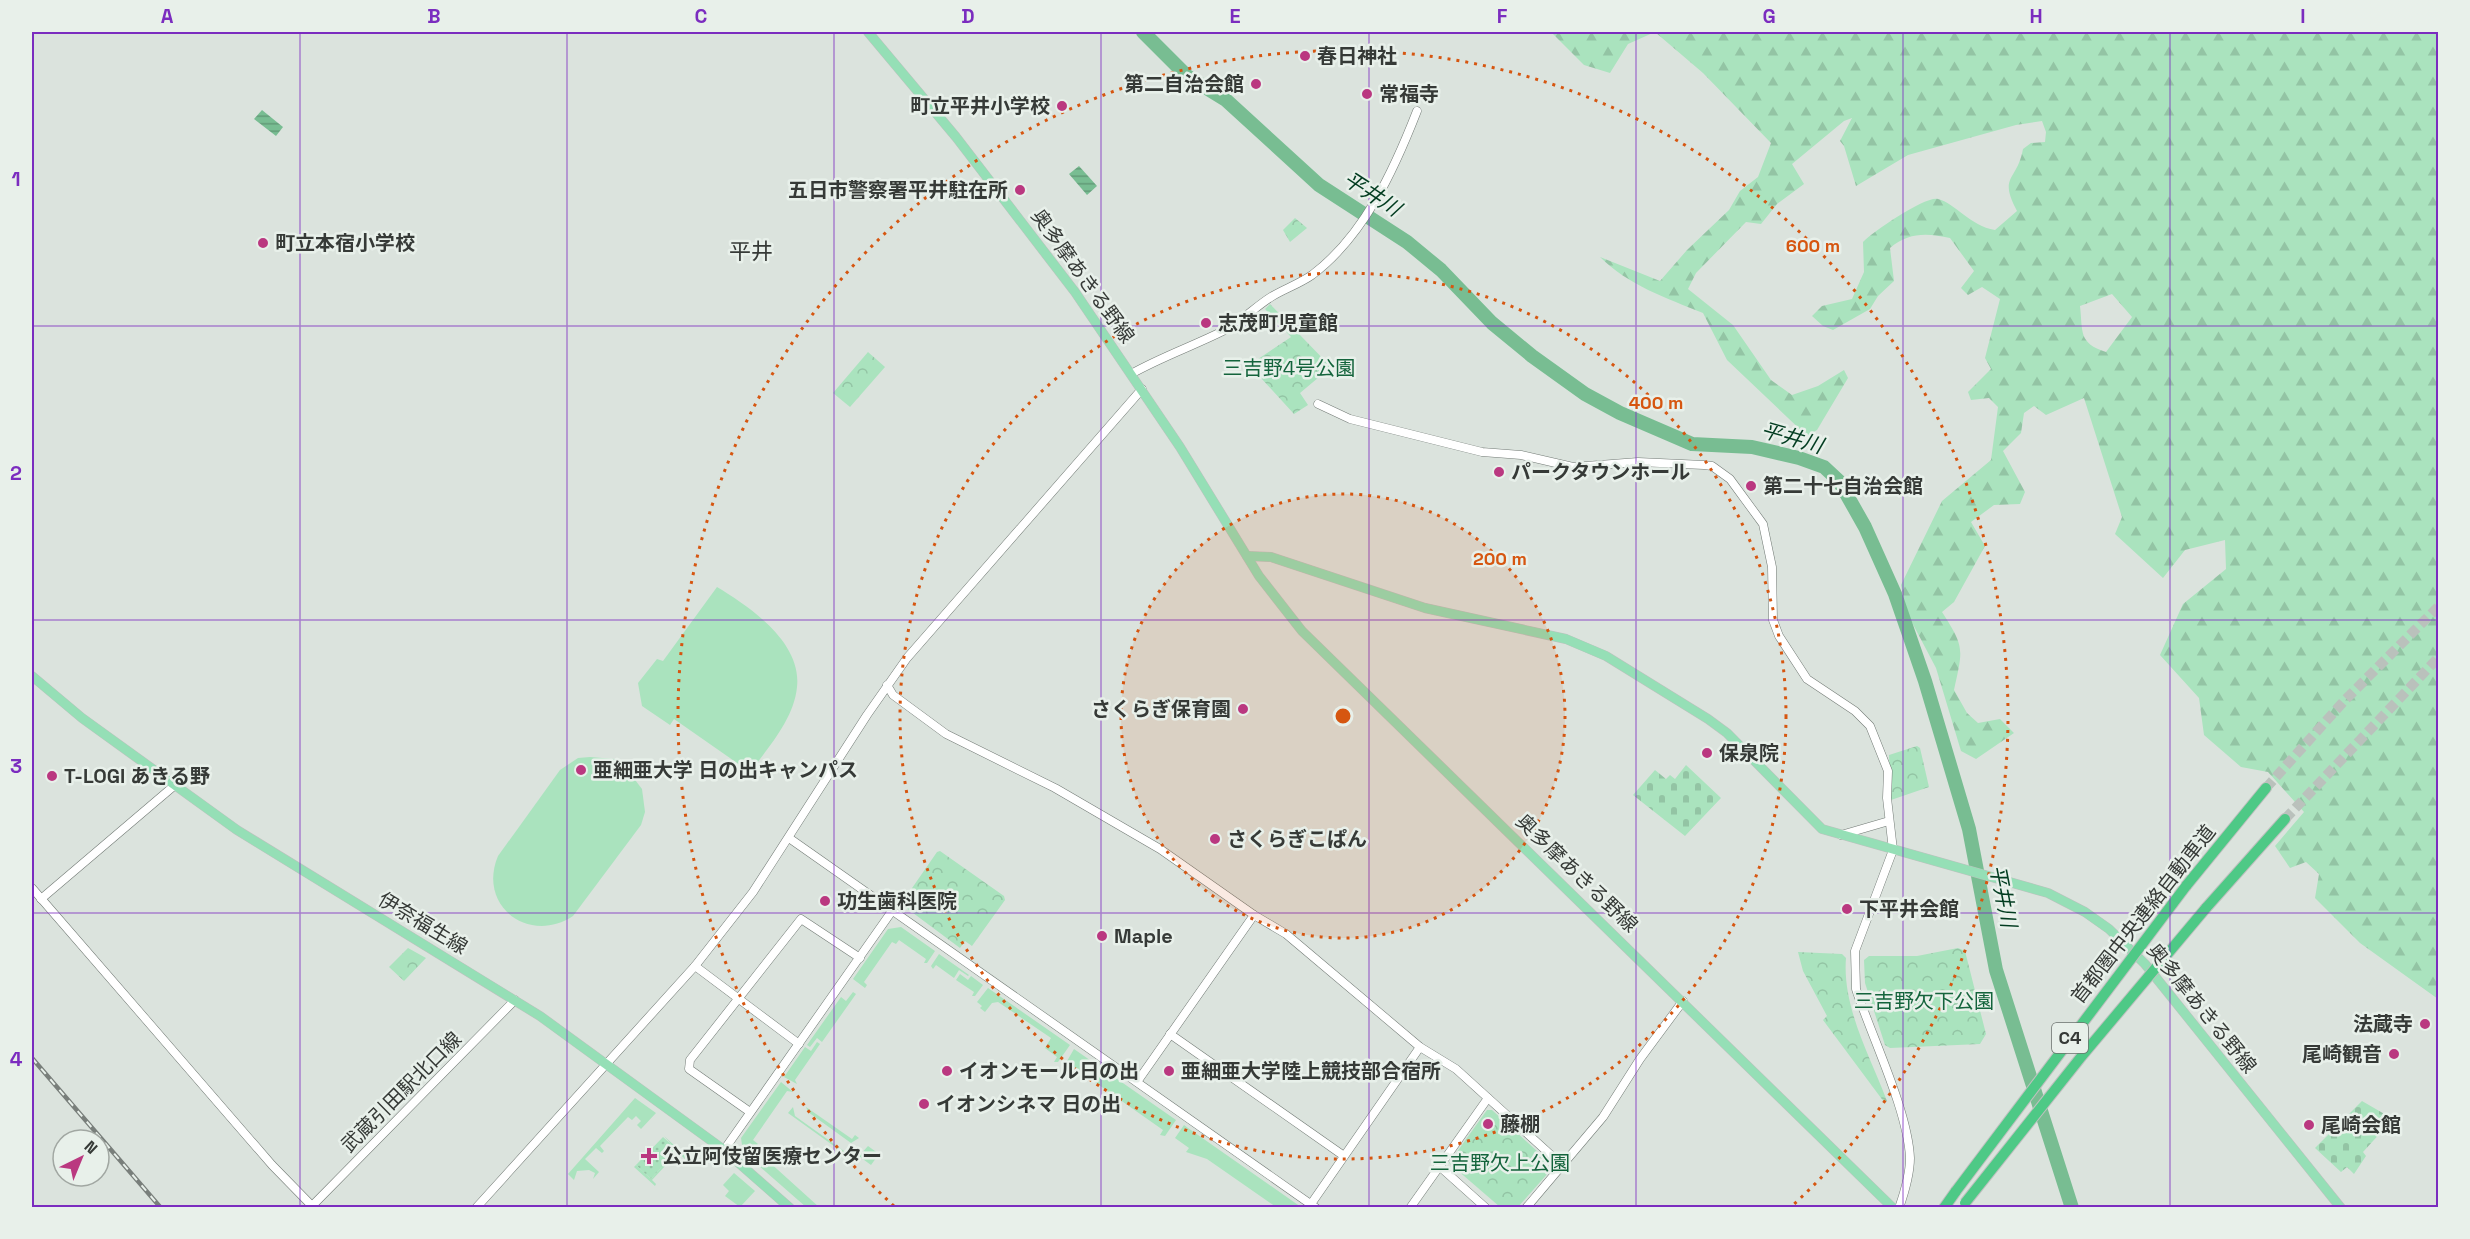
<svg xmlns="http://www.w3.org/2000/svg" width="2470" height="1239" font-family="'Space Grotesk','Noto Sans JP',sans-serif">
	<defs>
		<pattern id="grass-dots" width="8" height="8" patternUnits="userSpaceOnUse" patternTransform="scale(1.5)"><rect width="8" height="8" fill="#aae3be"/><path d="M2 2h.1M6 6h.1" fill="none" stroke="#93c4a4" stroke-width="1.8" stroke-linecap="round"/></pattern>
		<pattern id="forest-firs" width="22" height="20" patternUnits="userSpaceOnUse" patternTransform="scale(1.5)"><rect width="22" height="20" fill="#aae3be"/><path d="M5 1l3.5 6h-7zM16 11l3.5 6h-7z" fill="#93c4a4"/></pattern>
		<pattern id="cemetery-stones" width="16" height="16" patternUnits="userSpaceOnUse" patternTransform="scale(1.5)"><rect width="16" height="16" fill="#aae3be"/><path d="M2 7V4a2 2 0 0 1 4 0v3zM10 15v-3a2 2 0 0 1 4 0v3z" fill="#93c4a4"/></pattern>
		<pattern id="park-crowns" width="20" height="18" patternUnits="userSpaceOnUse" patternTransform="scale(1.5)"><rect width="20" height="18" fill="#aae3be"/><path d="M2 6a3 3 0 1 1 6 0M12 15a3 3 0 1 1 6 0" fill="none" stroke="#93c4a4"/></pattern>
		<pattern id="water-rules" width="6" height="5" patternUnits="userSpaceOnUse" patternTransform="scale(1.5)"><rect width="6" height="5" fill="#78bd92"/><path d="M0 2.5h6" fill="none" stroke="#639b78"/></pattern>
	</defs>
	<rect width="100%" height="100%" fill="#dbe3dd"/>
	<path fill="url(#grass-dots)" d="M663 1137 671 1144 673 1154 651 1179 636 1165Z"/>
	<path fill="url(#forest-firs)" fill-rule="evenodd" d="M1551 32H2438V999L2360 943 2315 898 2319 874 2306 862 2290 868 2275 846 2304 812 2268 772 2241 767 2204 735 2199 698 2160 655 2183 604 2226 569 2225 540 2185 550 2163 578 2115 534 2122 517 2084 398 2046 415 2034 406 2024 413 2021 433 2003 451 2025 492 2020 504 1994 505 1971 522 1985 546 1954 602 1942 612C1965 648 1963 648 1954 690L1967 713 1978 723 2000 719 2014 733 1976 759 1961 751 1936 668 1906 611 1901 585 1942 501 1991 460 1998 407 1989 398 1971 400 1968 392 1991 369 1985 358 2000 299 1982 287 1968 295 1961 288 1974 271 1950 238C1927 233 1909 232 1890 248L1894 281 1878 296 1870 309 1833 330 1823 326 1812 316 1822 306 1852 299 1864 272 1863 242C1874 231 1925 196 1938 199 1955 203 1970 226 1995 230L2017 211C1998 175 2017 182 2023 149L2031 143 2045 142 2046 132 2042 121 2016 125 1908 155 1856 186 1844 146 1840 141 1852 118 1844 121 1792 164 1804 184 1777 204 1761 224 1746 222 1696 273 1688 289 1733 325 1771 380 1792 395 1818 386 1844 370 1848 378 1817 430 1807 436 1727 360 1703 313C1666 298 1628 285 1600 257L1660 281 1687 250 1729 210 1740 191 1758 177 1771 143 1703 73 1655 32 1628 44 1610 73 1584 65ZM2112 294 2132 317 2106 352C2078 343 2083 332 2080 306Z"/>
	<g fill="url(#cemetery-stones)">
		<path d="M1686 765 1721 798 1685 836 1633 795 1655 770 1666 779 1670 775 1675 779Z"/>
		<path d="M2362 1101 2393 1119 2363 1152 2366 1156 2354 1174 2347 1167 2341 1172 2315 1148Z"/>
	</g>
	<g fill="url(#park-crowns)">
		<path d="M1295 218 1307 228 1290 242 1283 230Z"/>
		<path d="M1270 304 1331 367 1300 393 1308 405 1294 414 1249 365 1291 337 1265 309Z"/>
		<path d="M868 352 885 367 850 407 833 393Z"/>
		<path d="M1917 746 1920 748 1929 787 1891 800 1889 755Z"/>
		<path d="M940 851 1004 896 1005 900 972 946 965 941 960 948 901 904 937 852Z"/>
		<path d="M408 948 426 958 404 981 389 967Z"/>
		<path d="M1958 948 1965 951 1986 1034 1980 1044 1890 1048 1885 1045 1865 983 1864 960 1869 956H1917Z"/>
		<path d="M1798 952 1842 954 1846 958C1842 1007 1870 1056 1887 1101L1884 1102 1823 1020 1827 1016 1803 971Z"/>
		<path d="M1487 1110H1492L1548 1161 1549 1172 1518 1207H1500L1449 1163Z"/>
	</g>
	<g fill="#aae3be">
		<path d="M717 587C750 607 802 642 797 687 794 719 768 748 750 772L674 719 670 725 642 706 638 683 657 659 663 661Z"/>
		<path d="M590 757 614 759 626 768 642 789 645 812 641 825 573 916C529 945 477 906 498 856L560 770 578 758Z"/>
		<path d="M901 927 935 951 927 963H924L926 959 899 940 896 944 892 942 864 982 867 985 865 988 853 979 888 929Z"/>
		<path d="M939 954 969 975 968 976 959 970 954 978 936 965 933 969 931 966Z"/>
		<path d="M960 974 968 980 971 976 983 985 975 996H972L974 992 956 980Z"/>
		<path d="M988 988 1070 1045 1058 1062H1054L1057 1057 1045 1048 1051 1038 998 1002 992 1003 985 1012 980 1008 982 1006 977 1002Z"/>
		<path d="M853 992 856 994 822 1042 817 1038 810 1047 807 1045 841 997 846 1001Z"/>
		<path d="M817 1042 820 1044 795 1080 797 1084 784 1077 805 1047 811 1051Z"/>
		<path d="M1074 1049 1176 1120 1165 1136 1160 1135 1163 1130 1069 1064 1063 1068Z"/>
		<path d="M781 1082 793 1092 787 1091 753 1140 758 1144 747 1155 743 1152 741 1138Z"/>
		<path d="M635 1098 656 1113 641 1129 637 1125 641 1121 636 1116 632 1120 628 1117 600 1146 604 1151 602 1153 596 1148 585 1159 599 1172 593 1179 595 1173 589 1170 577 1171 574 1180 568 1174Z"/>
		<path d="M793 1107 795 1116 851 1156H859L868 1146 879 1154 871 1165 860 1157 856 1162 788 1113Z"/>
		<path d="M806 1107 852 1139 855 1135 859 1138 851 1143 808 1112Z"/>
		<path d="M1184 1125 1188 1128 1301 1207H1276L1207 1159 1186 1152 1189 1148 1175 1138Z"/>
		<path d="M664 1136 687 1157 685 1159 678 1152 652 1180 656 1184 655 1186 634 1167 636 1165 651 1179 673 1154 669 1150 671 1144Z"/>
		<path d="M759 1146 757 1151 819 1207H806L749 1157Z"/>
		<path d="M734 1173 755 1191 740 1207 725 1196 729 1191 723 1185Z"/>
	</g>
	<g fill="url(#water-rules)">
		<path d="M262 110 283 127 276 136 254 119Z"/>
		<path d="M1079 166 1097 186 1087 195 1069 174Z"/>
	</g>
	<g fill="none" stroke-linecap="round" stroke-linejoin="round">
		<path stroke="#78bd92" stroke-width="14" d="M1143 32 1187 76 1226 100 1319 185 1407 242 1441 270 1492 323 1532 356 1585 394 1620 413 1692 444 1752 447 1799 458 1824 467 1839 481 1865 527 1895 594 1925 681 1969 829 1996 970 2072 1208"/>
		<g stroke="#bac1bc" stroke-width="10" stroke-dasharray="10 5" stroke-linecap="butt">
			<path d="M2266 788 2344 701 2438 607"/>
			<path d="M2285 819 2438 658"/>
		</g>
		<g stroke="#727a75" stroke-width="9">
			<g id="minor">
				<path d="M1131 374C1161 357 1193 346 1223 331 1241 322 1255 307 1271 297 1284 289 1299 284 1312 275 1364 236 1394 170 1417 111"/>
				<path d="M1318 404 1350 419 1482 452 1521 455 1573 467 1638 462 1704 465 1712 466 1730 479 1763 524 1772 567 1773 620 1779 636 1807 679 1855 711 1870 726 1888 771 1887 798 1893 850 1855 951 1856 989C1871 1035 1908 1111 1910 1158 1910 1175 1905 1191 1899 1208"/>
				<path d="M887 685 893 695 946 734 1055 788 1160 849 1254 915 1286 934 1420 1047 1456 1069 1563 1166"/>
				<path d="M1841 835 1889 821"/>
				<path d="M789 838 1316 1208"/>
				<path d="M32 888 272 1165 314 1208"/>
				<path d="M41 899 175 785"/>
				<path d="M695 966 799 1044"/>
				<path d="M1170 1034 1344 1156"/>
				<path d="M1137 1082 1254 915"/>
				<path d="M750 1112 689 1069 690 1060 801 919 860 958"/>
				<path d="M724 1150 892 911"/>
				<path d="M1438 1165 1486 1208"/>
				<path d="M1311 1204 1420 1047"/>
				<path d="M310 1208 515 1000"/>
				<path d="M476 1208 695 966 753 892 867 715 907 658 1142 389"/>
				<path d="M1410 1208 1488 1098"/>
				<path d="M1526 1208 1603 1117 1640 1059 1683 1001"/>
			</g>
		</g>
		<g stroke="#bfc0bf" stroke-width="10">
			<g id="major">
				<path d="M868 32 956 137 1075 292 1180 447 1259 576 1302 631 1893 1208"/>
				<path d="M1247 556 1271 557 1425 608 1566 639 1606 656 1708 719 1727 733 1822 829 2048 893 2085 912 2109 929 2145 964 2341 1208"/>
				<path d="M32 676 82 718 237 830 540 1016 724 1150 790 1208"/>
			</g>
		</g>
		<g stroke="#bfc0bf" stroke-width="12">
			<g id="highway">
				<path d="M2186 886 2266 788"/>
				<path d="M2206 908 2285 819"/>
				<path d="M1944 1208 1956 1191"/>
			</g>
		</g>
		<use href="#minor" stroke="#fff" stroke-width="8"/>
		<use href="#major" stroke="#95dfb6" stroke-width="9"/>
		<use href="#highway" stroke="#4ec986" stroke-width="10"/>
		<g stroke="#797f7b" stroke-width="4.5">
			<path id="rail" d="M32 1058 161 1208"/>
		</g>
		<use href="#rail" stroke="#e8f0ea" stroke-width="2" stroke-dasharray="7" stroke-linecap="butt"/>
		<g stroke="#bfc0bf" stroke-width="12" stroke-linecap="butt">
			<g id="highway-bridge">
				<path d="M1956 1191 2186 886"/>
				<path d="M1965 1203 2081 1057 2206 908"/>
			</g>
		</g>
		<use href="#highway-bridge" stroke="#4ec986" stroke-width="10"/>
	</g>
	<path fill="none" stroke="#7b2cbf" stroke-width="1.5" stroke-opacity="0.55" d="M300 32V1208M567 32V1208M834 32V1208M1101 32V1208M1369 32V1208M1636 32V1208M1903 32V1208M2170 32V1208M32 326H2438M32 620H2438M32 913H2438"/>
	<circle cx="1343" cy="716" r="222" fill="#d65610" fill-opacity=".12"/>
	<g fill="none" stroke="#d65610" stroke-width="3" stroke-dasharray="3 6">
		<circle cx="1343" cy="716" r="222"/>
		<circle cx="1343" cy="716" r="443"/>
		<path d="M894 1206A665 665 0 1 1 1792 1206"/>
	</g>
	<g fill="#ba3880" stroke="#e8f0ea" stroke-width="2">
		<circle cx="1305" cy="56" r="6"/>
		<circle cx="1256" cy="84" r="6"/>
		<circle cx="1367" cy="94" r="6"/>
		<circle cx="1062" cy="106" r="6"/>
		<circle cx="1020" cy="190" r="6"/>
		<circle cx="263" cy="243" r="6"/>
		<circle cx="1206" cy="323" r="6"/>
		<circle cx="1499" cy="472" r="6"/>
		<circle cx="1751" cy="486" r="6"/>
		<circle cx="1243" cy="709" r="6"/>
		<circle cx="1707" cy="753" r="6"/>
		<circle cx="581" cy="770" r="6"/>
		<circle cx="52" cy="776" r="6"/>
		<circle cx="1215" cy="839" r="6"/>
		<circle cx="825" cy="901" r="6"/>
		<circle cx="1847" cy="909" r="6"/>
		<circle cx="1102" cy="936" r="6"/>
		<circle cx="2425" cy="1024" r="6"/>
		<circle cx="2394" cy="1054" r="6"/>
		<circle cx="947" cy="1071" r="6"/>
		<circle cx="1169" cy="1071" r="6"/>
		<circle cx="924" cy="1104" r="6"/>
		<circle cx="1488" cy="1124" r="6"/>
		<circle cx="2309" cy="1125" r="6"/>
		<path d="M646 1147h6v6h6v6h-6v6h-6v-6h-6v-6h6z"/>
	</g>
	<g text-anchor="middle" stroke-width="5" stroke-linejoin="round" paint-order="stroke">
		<rect fill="#e8f0ea" stroke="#6b716d" stroke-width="1.5" x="2052" y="1023" width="36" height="30" rx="4.5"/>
		<g font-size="18" font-weight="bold" fill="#363a37">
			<text x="2070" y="1044">C4</text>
		</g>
		<g font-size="20" font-weight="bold" fill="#363a37" stroke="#e8f0ea" text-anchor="start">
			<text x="1317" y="63">春日神社</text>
			<text x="1244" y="91" text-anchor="end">第二自治会館</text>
			<text x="1379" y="101">常福寺</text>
			<text x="1050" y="113" text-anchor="end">町立平井小学校</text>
			<text x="1008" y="197" text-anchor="end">五日市警察署平井駐在所</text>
			<text x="275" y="250">町立本宿小学校</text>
			<text x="1218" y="330">志茂町児童館</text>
			<text x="1511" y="479">パークタウンホール</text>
			<text x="1763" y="493">第二十七自治会館</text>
			<text x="1231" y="716" text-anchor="end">さくらぎ保育園</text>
			<text x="1719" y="760">保泉院</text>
			<text x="593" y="777">亜細亜大学 日の出キャンパス</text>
			<text x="64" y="783">T-LOGI あきる野</text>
			<text x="1227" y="846">さくらぎこぱん</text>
			<text x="837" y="908">功生歯科医院</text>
			<text x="1859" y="916">下平井会館</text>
			<text x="1114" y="943">Maple</text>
			<text x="2413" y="1031" text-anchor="end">法蔵寺</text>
			<text x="2382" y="1061" text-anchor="end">尾崎観音</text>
			<text x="959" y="1078">イオンモール日の出</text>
			<text x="1181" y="1078">亜細亜大学陸上競技部合宿所</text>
			<text x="936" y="1111">イオンシネマ 日の出</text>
			<text x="1500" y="1131">藤棚</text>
			<text x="2321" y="1132">尾崎会館</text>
			<text x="662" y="1163">公立阿伎留医療センター</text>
		</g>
		<g font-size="20" fill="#363a37" stroke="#e8f0ea">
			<text transform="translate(1083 276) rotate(54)" y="7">奥多摩あきる野線</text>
			<text transform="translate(1577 873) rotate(44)" y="7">奥多摩あきる野線</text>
			<text transform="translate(2143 914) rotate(-52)" y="7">首都圏中央連絡自動車道</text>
			<text transform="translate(423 923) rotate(31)" y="7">伊奈福生線</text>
			<text transform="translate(2202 1008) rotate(51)" y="7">奥多摩あきる野線</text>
			<text transform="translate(401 1092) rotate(-45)" y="7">武蔵引田駅北口線</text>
		</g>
		<g font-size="20" fill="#14643c" stroke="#e8f0ea">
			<text x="1289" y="375">三吉野4号公園</text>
			<text x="1924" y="1008">三吉野欠下公園</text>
			<text x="1500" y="1170">三吉野欠上公園</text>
		</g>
		<g font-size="21" font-style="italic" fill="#023c20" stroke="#e8f0ea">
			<text transform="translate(1372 194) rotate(33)" y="7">平井川</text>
			<text transform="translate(1792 438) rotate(16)" y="7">平井川</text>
			<text transform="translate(2003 896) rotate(79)" y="7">平井川</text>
		</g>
		<g font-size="22" fill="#363a37" stroke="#e8f0ea">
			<text x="751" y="259">平井</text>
		</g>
	</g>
	<circle cx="1343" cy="716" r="9" fill="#d65610" stroke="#e8f0ea" stroke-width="3"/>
	<g font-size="18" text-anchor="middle" font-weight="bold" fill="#d65610" stroke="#e8f0ea" stroke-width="5" stroke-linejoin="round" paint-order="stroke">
		<text x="1813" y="252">600 m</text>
		<text x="1656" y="409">400 m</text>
		<text x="1500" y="565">200 m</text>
	</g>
	<rect width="2470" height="1239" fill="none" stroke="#e8f0ea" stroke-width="66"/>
	<g transform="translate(81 1158) rotate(43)"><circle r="28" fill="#e8f0ea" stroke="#a1a7a2" stroke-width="1.5"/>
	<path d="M0-4.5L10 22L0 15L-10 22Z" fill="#ba3880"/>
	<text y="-9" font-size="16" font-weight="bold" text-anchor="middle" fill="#363a37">N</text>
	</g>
	<rect x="33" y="33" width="2404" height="1173" fill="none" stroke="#7b2cbf" stroke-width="2"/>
	<g font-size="20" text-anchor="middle" font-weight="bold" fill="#7b2cbf">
		<text x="167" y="23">A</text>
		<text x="434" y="23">B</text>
		<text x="701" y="23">C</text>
		<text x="968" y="23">D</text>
		<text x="1235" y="23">E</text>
		<text x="1502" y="23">F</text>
		<text x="1769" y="23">G</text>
		<text x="2036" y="23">H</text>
		<text x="2303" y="23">I</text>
		<text x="16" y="186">1</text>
		<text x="16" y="480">2</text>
		<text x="16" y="773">3</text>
		<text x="16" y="1066">4</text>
	</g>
</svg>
